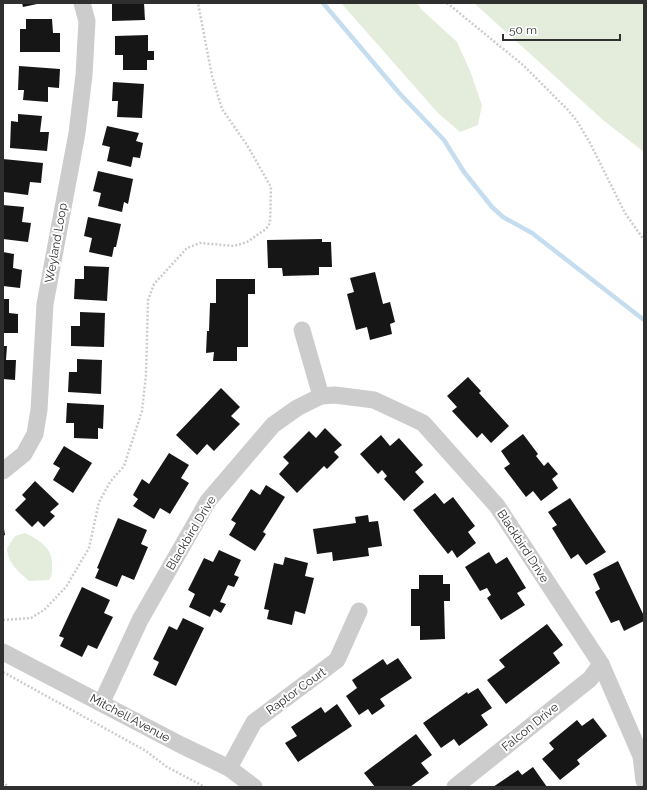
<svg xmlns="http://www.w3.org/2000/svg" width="647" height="790" font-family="Raleway,sans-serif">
	<rect width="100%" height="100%" fill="#fff"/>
	<g fill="#e4eddc">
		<path d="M341 3H417L422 10 457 42 470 71 482 105 478 125 460 132 438 113Z"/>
		<path d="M474 3H644V152L603 120Z"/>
		<path d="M25 533C41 541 54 549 52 568 52 573 52 576 49 580L29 581C18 571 8 564 7 548L15 536Z"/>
	</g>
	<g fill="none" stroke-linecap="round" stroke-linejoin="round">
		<path stroke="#c6ddef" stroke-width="4.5" d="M323 3 400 94 444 140 464 172 492 207 503 217 532 233 644 320"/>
	</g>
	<g fill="#161616">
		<path d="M22 3H37V4L23 7Z"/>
		<path d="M112 3H144L145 20 112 21Z"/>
		<path d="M26 19H52L53 33H60V52H20V29H26Z"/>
		<path d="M148 35V51H154V60H147V70H123V55H115V36Z"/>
		<path d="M19 66 60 69 59 88 48 87V102L23 100 24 90H18Z"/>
		<path d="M113 82 144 84 142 118 117 117 118 101H112Z"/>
		<path d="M18 114 42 116 40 132H49L47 151 10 148 11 121 18 122Z"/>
		<path d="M107 126 139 133 136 141 143 143 140 158 133 157 131 167 107 161 110 147 102 145Z"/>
		<path d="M3 159 43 163 41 183 30 182 28 195 4 192Z"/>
		<path d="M98 171 133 179 128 204 124 202 122 212 98 206 101 193 93 191Z"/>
		<path d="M3 205 24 207 22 222 31 223 28 242 3 239Z"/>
		<path d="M88 217 121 224 116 247H114L112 257 89 252 92 238 84 236Z"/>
		<path d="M322 239V242H331L332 267H319V275L283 276 282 268H268L267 240Z"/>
		<path d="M3 252 14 254 13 268 22 270 20 288 3 286Z"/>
		<path d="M84 266 109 267 107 301 74 299 75 279H84Z"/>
		<path d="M375 272 383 304 390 302 395 322 390 324 392 334 370 340 367 327 356 330 347 294 354 292 350 278Z"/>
		<path d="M216 279H255V294H248V347H237V361H213L214 352 206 353 207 331H209L210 303H216Z"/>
		<path d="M3 299H9V313L18 314V333H3Z"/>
		<path d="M80 312 105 313 104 347 71 346V326H80Z"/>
		<path d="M3 346H7L6 360H16L15 380 3 379Z"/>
		<path d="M77 359 102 360 101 394 68 392 69 372H77Z"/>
		<path d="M468 377 481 391 479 393 509 426 491 443 482 433 477 438 452 411 457 407 447 396Z"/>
		<path d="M221 388 240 407 231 416 240 424 214 451 207 444 197 455 176 435Z"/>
		<path d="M67 403 104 405 103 429 98 428V439L74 438V423H66Z"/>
		<path d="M325 428 342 445 334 452 339 457 327 469 324 466 297 493 279 474 289 463 283 457 309 431 316 438Z"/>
		<path d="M523 434 538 454 536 456 544 466 548 462 558 474 552 479 558 488 541 501 533 491 526 497 504 468 510 464 501 451Z"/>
		<path d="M381 435 390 446 399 438 423 465 415 472 424 482 404 501 384 479 387 476 382 470 378 474 360 454Z"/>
		<path d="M64 446 92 463 73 493 53 480 60 468 53 464Z"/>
		<path d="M169 453 189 465 181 478 189 483 170 514 160 508 154 519 133 506 138 499 133 495 142 479 149 484Z"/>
		<path d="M35 481 59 504 50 512 55 516 44 527 38 521 32 527 15 510 26 499 22 495Z"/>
		<path d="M266 485 285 497 263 532 266 534 255 551 229 535 236 523 231 520 251 489 260 495Z"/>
		<path d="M435 493 444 504 453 497 475 526 468 532 476 543 457 558 452 550 448 554 413 510Z"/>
		<path d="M570 498 606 552 586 565 578 554 571 559 552 528 557 525 548 512Z"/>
		<path d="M368 515 369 522 378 521 382 546 368 548 369 556 333 561 332 552 317 554 313 529 356 523 355 517Z"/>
		<path d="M118 518 147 530 141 544 148 547 134 580 122 575 117 587 95 578 99 569 97 568Z"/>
		<path d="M3 523 5 535 3 536Z"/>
		<path d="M219 550 241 560 234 575 239 577 234 587 228 585 220 602 226 604 221 613 214 609 210 617 189 607 195 594 188 590 204 558 213 562Z"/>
		<path d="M489 552 496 564 507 557 526 588 517 593 525 605 501 620 487 598 491 595 487 588 480 591 465 567Z"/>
		<path d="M285 557 308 563 305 576 314 578 305 614 295 611 292 625 267 619 269 610 264 609 274 563 283 565Z"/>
		<path d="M618 561 644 616V621L624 631 619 620 611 623 595 592 600 589 593 574Z"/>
		<path d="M419 575H443V584H450V601H444L445 639 420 640V626H411V589H419Z"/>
		<path d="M82 587 110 600 104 613 113 617 97 649 88 645 82 657 60 646 64 638 59 636Z"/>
		<path d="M183 618 204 628 176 686 153 675 159 662 153 659 169 626 177 630Z"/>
		<path d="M547 624 563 645 553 653 560 663 506 704 487 680 505 667 499 660Z"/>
		<path d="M398 658 412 678 380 699 385 706 372 715 368 709 359 715 346 696 357 688 352 680 383 659 387 665Z"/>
		<path d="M478 688 492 708 481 715 488 725 459 746 454 739 441 748 423 723 467 692 468 694Z"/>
		<path d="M337 704 352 726 298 762 285 743 297 736 291 727 321 707 325 713Z"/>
		<path d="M593 718 607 736 577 760 580 764 560 780 542 759 554 749 549 743 577 720 582 726Z"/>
		<path d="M416 734 432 755 421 763 429 773 410 787H375L364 773Z"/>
		<path d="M533 767 547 787H493L518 770 522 775Z"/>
	</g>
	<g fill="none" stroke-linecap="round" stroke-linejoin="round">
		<g stroke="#ccc" stroke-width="2.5" stroke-dasharray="2 2" stroke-linecap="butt">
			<path d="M447 3 523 65 567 109 577 121 590 143 625 213 644 240"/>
			<path d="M3 620 31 618 44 610 66 587 89 548 99 502 110 482 124 466 142 411 146 375 148 300 154 284 187 248 200 243 234 246 247 242 266 229 270 223 271 187 247 145 222 109 212 76 198 3"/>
			<path d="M3 672 146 751 167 767 205 787"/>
			<path d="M3 781 8 787"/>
		</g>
		<g stroke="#ccc" stroke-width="17">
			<path d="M302 330 321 396"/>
			<path d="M3 471 24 454 35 434 39 410 45 304 77 133 84 75 87 21 82 3"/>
			<path d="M3 652 181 745 229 768 254 787"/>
			<path d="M102 702 140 620 208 501 273 425 297 408 321 396 335 395 374 400 423 423 497 506 601 664 641 756 644 781"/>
			<path d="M229 768 254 722 337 660 359 611"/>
			<path d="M455 787 590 679 601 664"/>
		</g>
	</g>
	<g text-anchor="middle" stroke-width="4" stroke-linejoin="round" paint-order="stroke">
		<g font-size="12" fill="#2f2f2f" stroke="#fff">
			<text transform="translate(56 243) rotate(-80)" y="4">Weyland Loop</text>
			<text transform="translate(191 533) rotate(-59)" y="4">Blackbird Drive</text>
			<text transform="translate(523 546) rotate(57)" y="4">Blackbird Drive</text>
			<text transform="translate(296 691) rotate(-36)" y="4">Raptor Court</text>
			<text transform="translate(130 718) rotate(28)" y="4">Mitchell Avenue</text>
			<text transform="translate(530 727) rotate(-39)" y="4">Falcon Drive</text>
		</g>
	</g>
	<rect width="647" height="790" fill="none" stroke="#2f2f2f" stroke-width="8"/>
	<path d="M503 34v6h117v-6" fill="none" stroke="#2f2f2f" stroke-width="2"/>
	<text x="509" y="34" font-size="12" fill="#2f2f2f" stroke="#ffffff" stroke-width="3" paint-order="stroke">50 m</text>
</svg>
